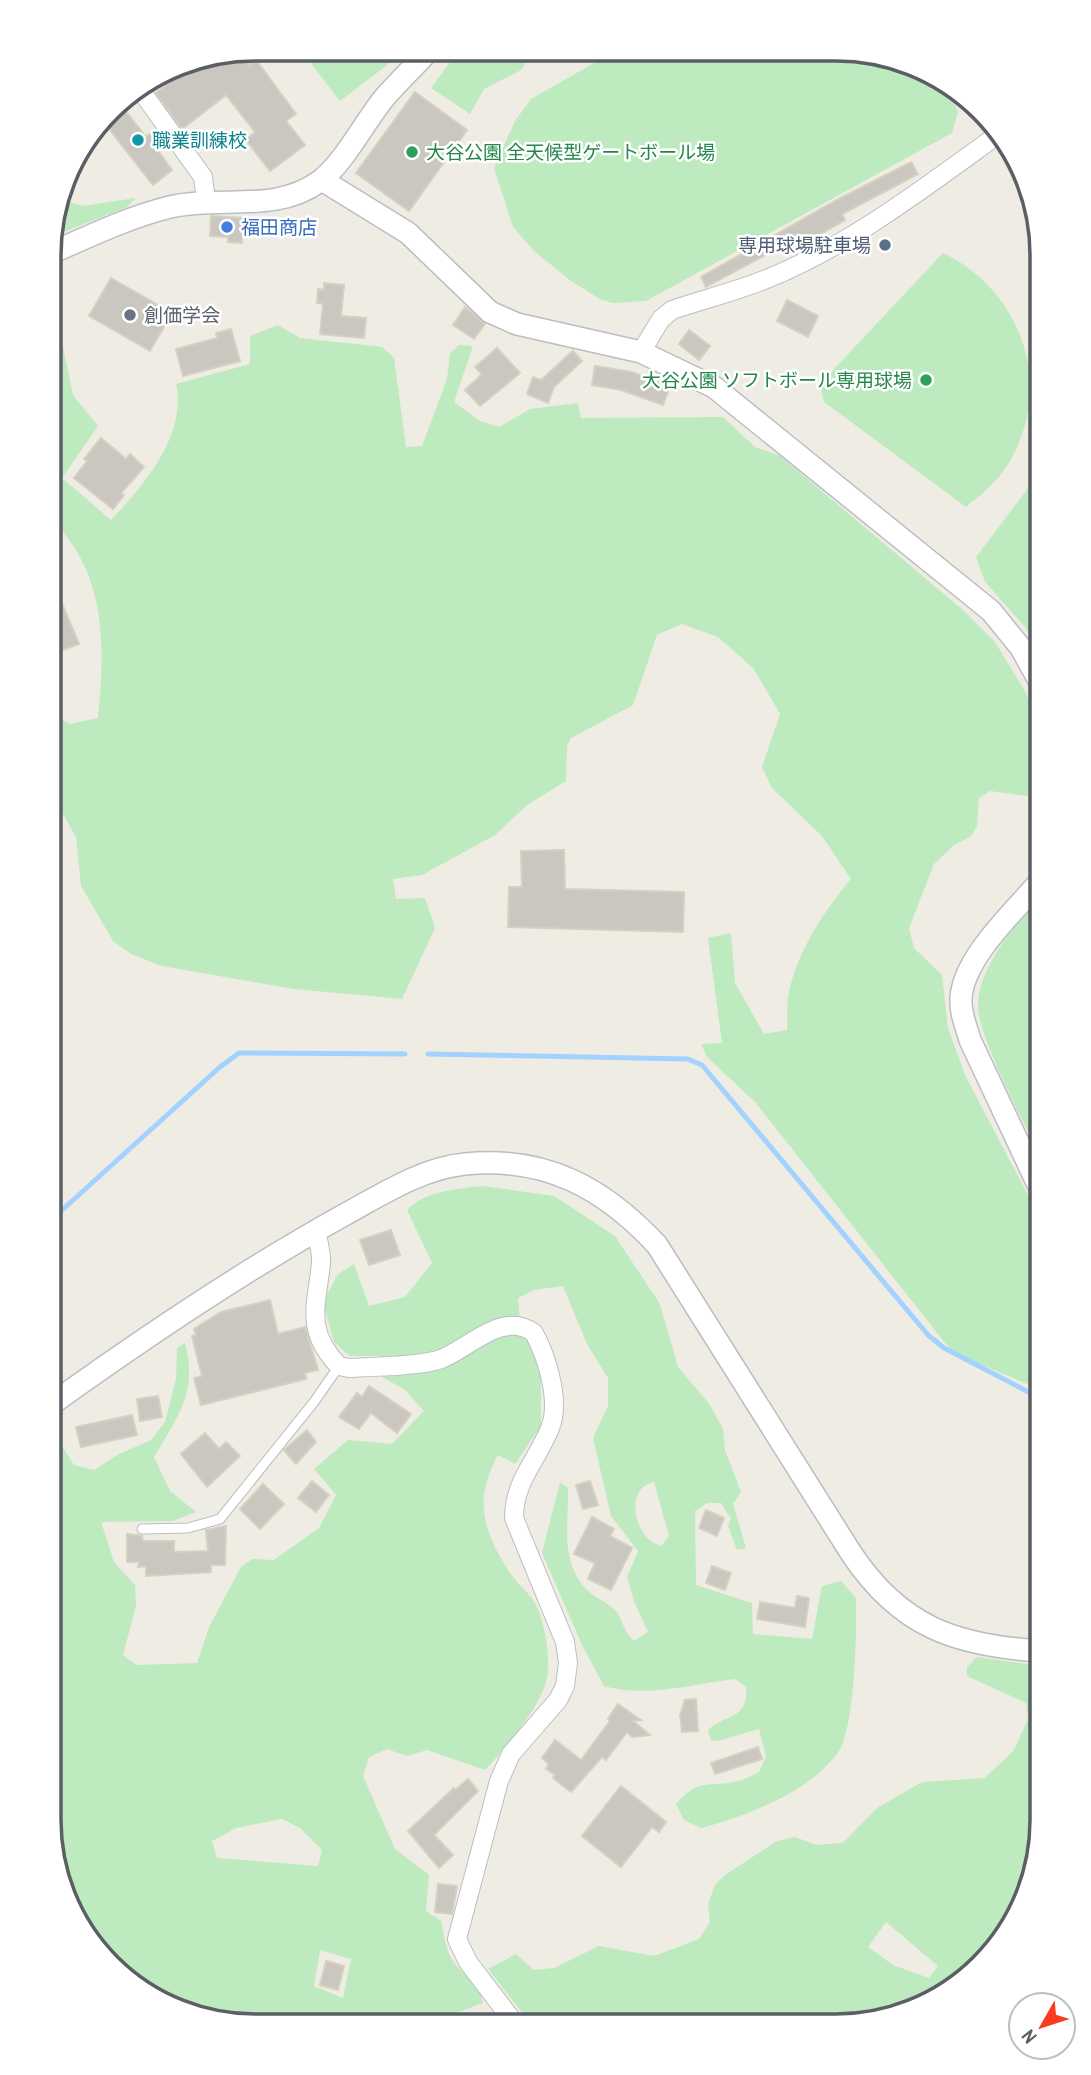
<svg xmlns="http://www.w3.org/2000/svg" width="1091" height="2075" font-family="'Archivo Narrow','Noto Sans JP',sans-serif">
	<rect width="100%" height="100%" fill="#efede3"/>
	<g fill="#bdeabf" fill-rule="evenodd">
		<path d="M300 49 407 50 340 101Z"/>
		<path d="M459 50 533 51 521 70 484 89 470 114 431 88Z"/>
		<path d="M615 51 876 53 947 88 958 112 952 133 646 301 612 303 600 299 571 281 534 251 513 227 494 168 515 121 531 99Z"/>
		<path d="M136 198 127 207 51 237 58 204 64 200 82 206Z"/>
		<path d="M943 253C1025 292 1057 393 1004 470 994 485 979 496 966 507L824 402 820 384Z"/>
		<path d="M58 322 73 395 98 426 62 478 111 520C144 485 187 436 176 384L250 364V336L278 325 300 338 382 347 394 358 406 447 422 446 447 379 450 353 459 345 473 346 454 402 480 421 499 427 530 409 578 403 581 418 723 417 755 447 780 456 963 610 995 642 1026 693 1042 736V798L990 791 979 798 977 826 971 836 953 846 934 864 909 928 914 948 942 975 948 1028 965 1075 1042 1222V1390L953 1353 755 1102 707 1057 701 1044 722 1043 708 938 731 933 735 983 764 1034 787 1030C788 1018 786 1004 789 992 798 950 824 911 851 879L822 836 772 788 762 767 780 714 753 668 718 637 682 624 657 635 633 705 571 738 567 746 566 781 527 805 495 835 422 875 393 879 396 899 425 898 435 928 402 999 294 989 162 966 131 954 113 941 81 886 76 837 50 791V712L70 724 98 718C104 657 107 591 69 540 63 532 59 524 50 521L51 326Z"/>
		<path d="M1032 483 1042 486V658L1026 628 985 582 976 557Z"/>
		<path d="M1042 893V1159C1026 1127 977 1036 978 1004 980 964 1017 923 1042 893Z"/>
		<path d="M483 1186 554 1196 615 1236 660 1304 678 1367 710 1405 723 1429 725 1450 741 1492 733 1504 746 1548 737 1550 728 1526 731 1519 721 1503H707L695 1511 696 1585 752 1603 753 1634 812 1639 822 1586 841 1581 856 1598C857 1630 855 1726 839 1751 812 1791 745 1817 701 1828L684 1820 676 1804C699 1777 709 1788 738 1781 745 1780 752 1775 759 1772L766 1757 759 1729 718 1741 711 1740 708 1730C726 1713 749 1720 746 1687L735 1679C693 1684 646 1698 604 1686L582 1645 542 1553 560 1482 568 1488C569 1525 559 1562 588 1591 596 1598 607 1602 615 1610 623 1619 623 1632 634 1641L648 1632 634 1601 627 1577 638 1551 611 1516 593 1438 608 1406V1378L587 1344 563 1286 534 1290 518 1298 521 1333 531 1343 541 1380V1426L515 1464 498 1455C474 1498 482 1529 508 1570 515 1582 528 1591 535 1603 545 1621 552 1663 546 1682 538 1710 505 1749 485 1770L427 1750 407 1756 387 1749 369 1757 363 1776 395 1849 429 1875 426 1911 441 1921C444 1932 445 1944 449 1954 457 1973 480 1980 483 2003L423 2025 228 2024 119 1975 60 1886 49 1820V1426L74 1465 94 1470 119 1454 151 1440 165 1422 176 1379 177 1348 185 1343C198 1392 178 1416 154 1457L170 1491 196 1512 173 1521 101 1522 114 1562 135 1585 136 1606 123 1655 136 1665 197 1663 209 1627 241 1567 252 1559 274 1560 319 1528 336 1495 314 1469 348 1440 392 1444 424 1411 404 1389 382 1377 379 1356H350L334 1342 323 1302 338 1274 354 1264 369 1306 405 1297 432 1263 407 1210C427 1190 457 1189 483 1186ZM654 1482 669 1536 661 1546C633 1539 624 1487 654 1482ZM282 1819 300 1828 322 1850 318 1866 217 1858 212 1841 236 1828ZM320 1950 351 1959 343 1998 314 1986Z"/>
		<path d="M977 1657 1042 1666V1834L1026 1898 999 1946 951 1991 902 2015 836 2026 532 2025 488 1969 516 1954 534 1970 554 1968 599 1946 654 1956 699 1939 710 1922 708 1904 715 1885 725 1875 777 1841 795 1837 816 1845 843 1843 877 1808 922 1782 985 1778 1014 1750 1028 1719 1026 1703 967 1676V1667ZM886 1922 938 1966 929 1978 893 1965 868 1947Z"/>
	</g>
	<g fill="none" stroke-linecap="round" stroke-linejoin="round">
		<g stroke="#a3d2ff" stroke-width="5">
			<path d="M428 1054 688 1059 702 1065 928 1335 944 1348 1042 1399"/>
			<path d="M50 1221 220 1067 239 1053 405 1054"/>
		</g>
	</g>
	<g fill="#cac7c0" stroke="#d5d0c0" stroke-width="2">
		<path d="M239 52 249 65 256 60 296 114 286 121 305 145 270 171 246 140 255 132 226 95 182 129 156 93 198 60Z"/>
		<path d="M415 92 467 130 409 211 356 173Z"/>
		<path d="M118 101 146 137 152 132 161 144 156 148 172 170 153 185 103 121Z"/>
		<path d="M911 162 918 174 842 214 845 220 803 244 799 237 706 287 701 277 835 201Z"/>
		<path d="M211 216 243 218 242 243 228 242V237L210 236Z"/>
		<path d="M111 278 172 313 150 351 89 316Z"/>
		<path d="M324 283 344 285 341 316 366 318 364 338 320 334 323 304 317 303 318 289 324 290Z"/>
		<path d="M787 300 818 316 808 337 777 321Z"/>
		<path d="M465 307 485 324 474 339 453 325Z"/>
		<path d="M231 329 240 361 183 376 176 349 217 338 216 333Z"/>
		<path d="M689 330 710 346 699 360 679 344Z"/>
		<path d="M497 348 520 373 480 406 465 390 482 374 475 367Z"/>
		<path d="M573 351 582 361 554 387 548 403 527 394 533 377 541 380Z"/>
		<path d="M595 366 632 372 670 386 663 405 621 390 592 385Z"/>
		<path d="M101 438 126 459 130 454 144 467 121 493 124 495 113 509 74 478 87 461 84 459Z"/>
		<path d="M50 575 79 644 50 655Z"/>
		<path d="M564 850 565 889 684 892 683 932 508 927 509 887H522L521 851Z"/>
		<path d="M391 1230 400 1255 369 1265 360 1240Z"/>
		<path d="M270 1300 278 1334 305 1327 318 1370 305 1373 306 1379 201 1405 194 1378 202 1376 192 1336 196 1335 194 1329 221 1312Z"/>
		<path d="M369 1386 411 1414 397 1433 371 1413 359 1429 339 1417 357 1393 362 1397Z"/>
		<path d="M158 1396 162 1417 140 1421 137 1399Z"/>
		<path d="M132 1415 137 1435 81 1447 76 1427Z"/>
		<path d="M307 1430 316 1442 296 1464 284 1450Z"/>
		<path d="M205 1433 219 1449 226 1442 240 1456 207 1487 181 1454Z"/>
		<path d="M312 1481 329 1495 316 1512 298 1498Z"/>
		<path d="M590 1481 598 1505 583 1509 576 1485Z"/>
		<path d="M263 1484 284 1504 260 1529 240 1509Z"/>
		<path d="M706 1510 724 1518 717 1536 699 1528Z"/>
		<path d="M592 1517 614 1529 610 1536 632 1548 611 1590 588 1579 595 1563 574 1554Z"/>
		<path d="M226 1526 225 1565H211V1572L146 1576V1566L138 1567 139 1562H127V1534L142 1536 143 1541H174V1552L208 1551 206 1530Z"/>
		<path d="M712 1566 731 1573 725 1590 706 1583Z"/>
		<path d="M797 1596 809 1598 805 1627 757 1619 760 1602 795 1608Z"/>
		<path d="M696 1699 698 1731 682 1732 680 1715 685 1700Z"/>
		<path d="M618 1704 641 1720 633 1721 650 1735 632 1737 627 1732 606 1760 602 1757 571 1792 553 1778 555 1775 546 1769 549 1764 542 1758 555 1740 581 1760 610 1721 608 1719Z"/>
		<path d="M758 1747 762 1759 715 1774 711 1763Z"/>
		<path d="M468 1779 478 1791 434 1835 453 1855 439 1868 408 1831 454 1788 455 1790Z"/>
		<path d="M621 1786 666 1822 659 1832 652 1827 621 1867 582 1836Z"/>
		<path d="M438 1884 457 1886 452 1914 435 1912Z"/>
		<path d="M326 1961 344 1966 338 1990 320 1985Z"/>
	</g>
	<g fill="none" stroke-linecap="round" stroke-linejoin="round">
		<g stroke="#bbbdc3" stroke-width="11">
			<path id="service" d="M142 1529 188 1528 220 1519 314 1402 339 1366"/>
		</g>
		<g stroke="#bbbdc3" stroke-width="20">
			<g id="minor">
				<path d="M139 88 203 177 206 201"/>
				<path d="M641 352 661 319 672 310C704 299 738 291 769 278 850 245 924 188 996 136"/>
				<path d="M316 1230C318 1241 322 1253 321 1263 317 1305 304 1330 339 1366L349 1368C370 1367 423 1366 441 1359 470 1348 502 1310 534 1333 547 1357 561 1402 550 1428 537 1461 514 1481 514 1518L565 1642 568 1663 565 1686 558 1700 511 1754 499 1781 457 1939 468 1962 516 2025"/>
			</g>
		</g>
		<g stroke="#bbbdc3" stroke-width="24">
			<g id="tertiary">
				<path d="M322 180 408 233 490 312 517 324 641 352 714 387 991 611 1021 648 1042 686"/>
				<path d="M51 253C90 236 129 217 170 207 221 195 275 214 320 181 344 163 365 121 385 97 399 81 415 66 429 50"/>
				<path d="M1042 1193 970 1040C966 1026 960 1013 961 998 964 956 1016 910 1042 879"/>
				<path d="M49 1406C145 1337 241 1272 344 1215 381 1195 422 1168 465 1164 546 1156 604 1188 657 1245L851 1553C900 1627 956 1646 1042 1651"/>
			</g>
		</g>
		<use href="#service" stroke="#fff" stroke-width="9"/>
		<use href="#minor" stroke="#fff" stroke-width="18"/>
		<use href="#tertiary" stroke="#fff" stroke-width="21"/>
	</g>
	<circle fill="#0f9aa8" stroke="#fff" stroke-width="2.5" cx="138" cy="140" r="7"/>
	<g fill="#2e9e5b" stroke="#fff" stroke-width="2.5">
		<circle cx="412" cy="152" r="7"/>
		<circle cx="926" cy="380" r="7"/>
	</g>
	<circle fill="#3f7fe0" stroke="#fff" stroke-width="2.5" cx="227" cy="227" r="7"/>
	<circle fill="#5c6f8a" stroke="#fff" stroke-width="2.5" cx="885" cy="245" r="7"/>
	<circle fill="#6b7280" stroke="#fff" stroke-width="2.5" cx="130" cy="315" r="7"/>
	<g text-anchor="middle" stroke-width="5" stroke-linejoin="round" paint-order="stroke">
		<g font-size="19" fill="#0d838f" stroke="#fff" text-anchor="start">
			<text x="152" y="147">職業訓練校</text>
		</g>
		<g font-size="19" fill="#27864d" stroke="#fff" text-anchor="start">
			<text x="426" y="159">大谷公園 全天候型ゲートボール場</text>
			<text x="912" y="387" text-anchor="end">大谷公園 ソフトボール専用球場</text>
		</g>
		<g font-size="19" fill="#366cbe" stroke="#fff" text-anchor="start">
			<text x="241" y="234">福田商店</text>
		</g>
		<g font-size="19" fill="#4e5e75" stroke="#fff" text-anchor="end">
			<text x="871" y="252">専用球場駐車場</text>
		</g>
		<g font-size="19" fill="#5b616d" stroke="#fff" text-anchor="start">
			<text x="144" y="322">創価学会</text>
		</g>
	</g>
	<path d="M0 0H1091V2075H0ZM255 61H836A194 194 0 0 1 1030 255V1820A194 194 0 0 1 836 2014H255A194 194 0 0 1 61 1820V255A194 194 0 0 1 255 61Z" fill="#fff" fill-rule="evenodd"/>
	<path fill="none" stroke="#5b5f65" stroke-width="3.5" d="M255 61H836A194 194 0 0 1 1030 255V1820A194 194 0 0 1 836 2014H255A194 194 0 0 1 61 1820V255A194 194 0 0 1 255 61Z"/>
	<g transform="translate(1042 2026) rotate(231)"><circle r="33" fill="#ffffff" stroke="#bdbfc1" stroke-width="2"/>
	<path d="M0-5L12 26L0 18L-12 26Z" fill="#fa3c1e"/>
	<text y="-10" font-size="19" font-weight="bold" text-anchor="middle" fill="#5b5f65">N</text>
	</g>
</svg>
